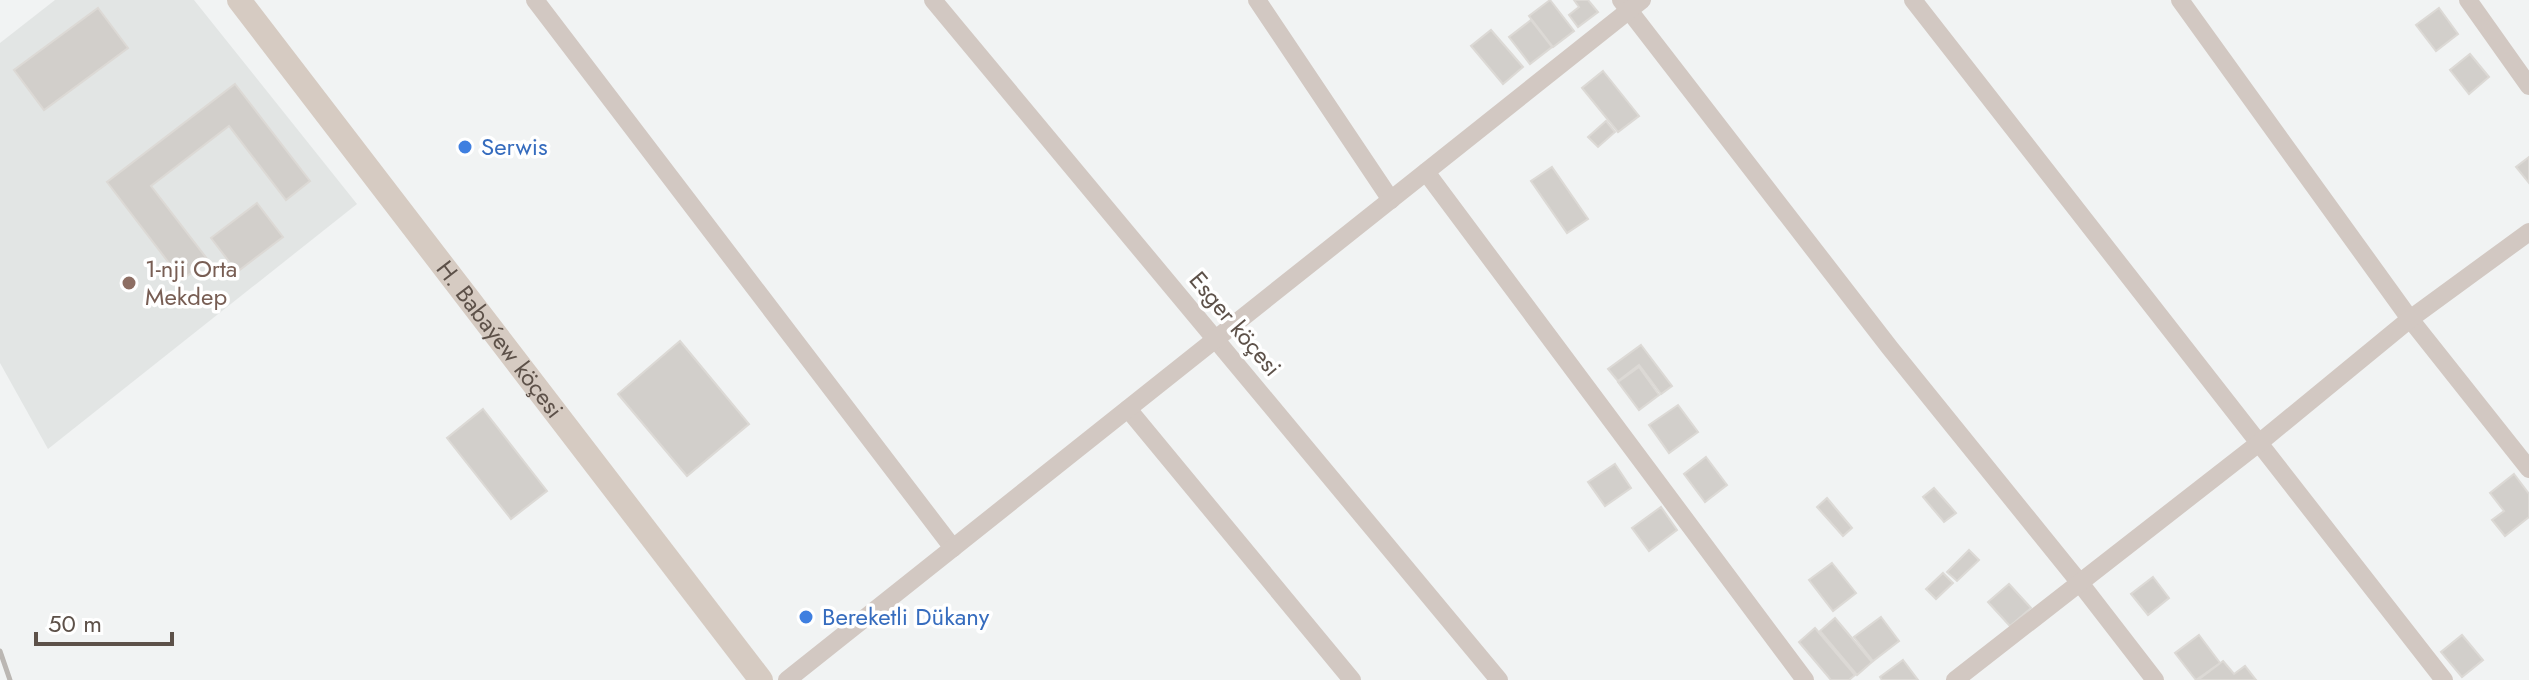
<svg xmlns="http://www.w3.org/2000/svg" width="2529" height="680" font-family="Jost,sans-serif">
	<rect width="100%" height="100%" fill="#f1f3f3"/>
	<path fill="#e2e5e4" d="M55 0H194L357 204 48 449 0 363V43Z"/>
	<g fill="#d2cfcb" stroke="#dcd9d5" stroke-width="2">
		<path d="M1550 0 1574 31 1553 47 1529 16Z"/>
		<path d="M1574 0H1588L1598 12 1578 27 1569 15 1579 7Z"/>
		<path d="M98 8 128 48 44 110 14 70Z"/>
		<path d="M2439 8 2458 34 2436 51 2416 25Z"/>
		<path d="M1531 20 1552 47 1530 64 1509 37Z"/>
		<path d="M1491 30 1523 67 1503 84 1471 46Z"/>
		<path d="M2470 54 2489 77 2469 94 2450 70Z"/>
		<path d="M1603 71 1639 116 1618 132 1582 88Z"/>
		<path d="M235 84 310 181 286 200 229 126 151 186 208 260 182 280 107 182Z"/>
		<path d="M1606 121 1615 132 1598 147 1588 137Z"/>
		<path d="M2529 157V183L2516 167Z"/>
		<path d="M1552 167 1588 219 1567 233 1531 181Z"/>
		<path d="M257 203 283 237 237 272 211 238Z"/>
		<path d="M680 341 749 424 687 476 618 394Z"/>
		<path d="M1641 345 1672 386 1661 394 1639 365 1618 381 1608 369Z"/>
		<path d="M1639 367 1659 395 1639 410 1618 382Z"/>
		<path d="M1678 405 1698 432 1669 453 1649 425Z"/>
		<path d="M483 409 547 491 511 519 447 438Z"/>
		<path d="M1706 457 1727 485 1705 502 1684 474Z"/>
		<path d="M1615 464 1631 488 1605 506 1588 482Z"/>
		<path d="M2514 474 2529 494V517L2505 536 2492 520 2504 511 2490 493Z"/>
		<path d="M1934 488 1956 513 1944 522 1923 497Z"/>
		<path d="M1827 498 1852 528 1843 536 1817 507Z"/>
		<path d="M1661 507 1677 530 1649 551 1632 528Z"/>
		<path d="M1969 550 1979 560 1957 581 1947 572Z"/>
		<path d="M1832 563 1856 593 1833 611 1809 580Z"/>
		<path d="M1943 573 1953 583 1936 599 1926 589Z"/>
		<path d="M2153 577 2169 598 2148 615 2131 594Z"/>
		<path d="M2009 584 2031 608 2010 626 1988 602Z"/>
		<path d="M1881 617 1899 641 1873 661 1854 637Z"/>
		<path d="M1835 618 1872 662 1857 675 1820 631Z"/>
		<path d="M1815 628 1855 675 1849 680H1831L1799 642Z"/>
		<path d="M2199 635 2220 663 2196 680 2175 653Z"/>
		<path d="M2462 635 2483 660 2462 677 2441 652Z"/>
		<path d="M1903 660 1918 680H1882L1880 677Z"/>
		<path d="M2223 661 2234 674 2245 666 2256 680H2198Z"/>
	</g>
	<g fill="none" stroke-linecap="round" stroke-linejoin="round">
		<g stroke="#d2c8c2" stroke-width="18">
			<path d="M535 0 953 548"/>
			<path d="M933 0 1499 680"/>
			<path d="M1257 0 1391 200"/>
			<path d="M1621 0 1890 348 2080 583 2155 680"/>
			<path d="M1913 0 2444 680"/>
			<path d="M2180 0 2410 319 2529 469"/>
			<path d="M2468 0 2529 86"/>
			<path d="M1426 172 1805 680"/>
			<path d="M1128 409 1352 680"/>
			<path d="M787 680 1642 0"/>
			<path d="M1955 680 2259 443 2410 319 2529 232"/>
		</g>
		<path stroke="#d6cbc2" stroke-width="24" id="s1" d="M239 0 761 680"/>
		<path stroke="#bbb7b3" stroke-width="5" d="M0 651 10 680"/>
	</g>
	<g fill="#3f7fe0" stroke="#fff" stroke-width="3">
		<circle cx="465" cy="147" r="8"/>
		<circle cx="806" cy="617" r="8"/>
	</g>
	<circle fill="#8d6e63" stroke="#fff" stroke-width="3" cx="129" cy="283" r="8"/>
	<g text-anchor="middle" stroke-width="7" stroke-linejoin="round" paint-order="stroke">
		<g font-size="24" fill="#366cbe" stroke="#fff" text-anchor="start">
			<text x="481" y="155">Serwis</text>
			<text x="822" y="625">Bereketli Dükany</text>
		</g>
		<g font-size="24" fill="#785e54" stroke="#fff" text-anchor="start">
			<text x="145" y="277">1-nji Orta<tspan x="145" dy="28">Mekdep</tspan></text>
		</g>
		<g font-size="24" fill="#5d5149" stroke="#fff">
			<text transform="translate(1235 324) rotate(50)" y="8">Esger köçesi</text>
			<text dy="8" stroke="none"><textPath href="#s1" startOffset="428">H. Babaýew köçesi</textPath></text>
		</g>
	</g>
	<path d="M36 632v12h136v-12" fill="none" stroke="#5d5149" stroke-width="4"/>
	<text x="48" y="632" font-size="24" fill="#5d5149" stroke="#ffffff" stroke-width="6" paint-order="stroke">50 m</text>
</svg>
